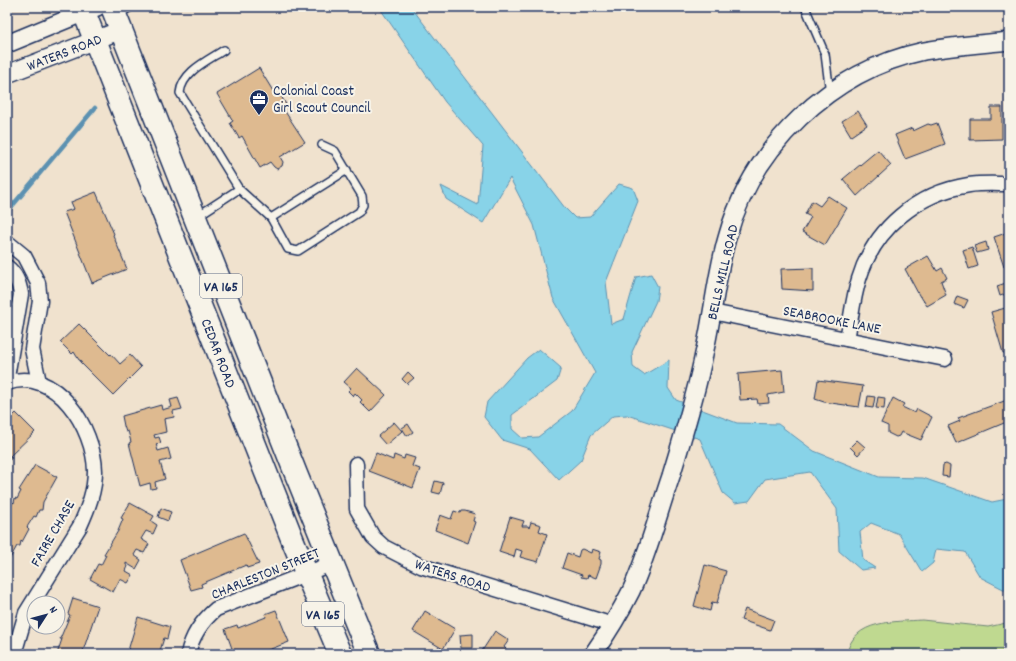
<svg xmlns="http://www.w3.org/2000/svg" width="1016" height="661" font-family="Dekko,sans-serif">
	<rect width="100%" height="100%" fill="#f0e2ce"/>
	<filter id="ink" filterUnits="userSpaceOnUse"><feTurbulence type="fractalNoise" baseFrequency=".025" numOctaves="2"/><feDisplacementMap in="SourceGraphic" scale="8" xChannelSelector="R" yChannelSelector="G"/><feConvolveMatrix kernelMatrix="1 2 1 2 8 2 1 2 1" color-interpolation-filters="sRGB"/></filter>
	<g filter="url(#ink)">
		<path fill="#bfd990" stroke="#6d8477" d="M922 620 988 627 1006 623 1009 635V654H847C853 619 895 622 922 620Z"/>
		<path fill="#88d3e8" stroke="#5c91b1" d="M379 7H411L565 208 575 218 590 217 619 184 633 188 638 201 606 282 611 324 624 319 636 277 651 274 658 287 656 301 632 352 633 367 644 375 669 360 668 388 676 400 737 423 778 424 814 451 879 477 923 478 992 502 1007 499 1009 494V592L980 577 965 552 936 549 933 563 922 572 899 534 871 523 860 532 863 560 875 568 861 570 839 551 837 509 810 472 765 479 749 501 735 503 723 493 700 439 627 415 613 416 591 435 581 460 559 480 530 449 502 440 484 417 487 402 527 358 539 349 561 368 557 381 512 415V429L522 438 538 437 572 411 595 373 553 298 534 225 510 178 483 223 446 199 441 186 478 205 483 146 445 102Z"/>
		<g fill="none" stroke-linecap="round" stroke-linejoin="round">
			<path stroke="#5c91b1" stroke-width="4.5" d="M7 212 95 108"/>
		</g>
		<g fill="#deba90" stroke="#1b2f5e">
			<path d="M259 68 276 96H281L287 106 284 110 305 142 280 157 283 162 282 166 277 169 274 167 270 162 260 168 242 136 239 138 230 123 233 121 217 94Z"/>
			<path d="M991 107H1002V139L970 140V119H991Z"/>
			<path d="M858 111 867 125 851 136 842 121Z"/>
			<path d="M937 123 945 144 905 159 895 135 912 128 913 131 928 124 931 125Z"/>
			<path d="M878 150 891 165 857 196 843 179Z"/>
			<path d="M96 192 114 234 113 235 127 269 92 283 64 212 74 209 71 202Z"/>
			<path d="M828 196 847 208 825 245 802 232 811 217 805 214 812 201 820 206Z"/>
			<path d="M1009 232V266L1004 267 994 237Z"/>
			<path d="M986 242 988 250 977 253 974 246Z"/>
			<path d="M972 247 978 266 969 269 963 250Z"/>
			<path d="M928 256 937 271 942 268 947 278 941 281 946 295 927 306 921 297H920L905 269Z"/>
			<path d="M813 268V291L782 289 781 269Z"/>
			<path d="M1006 283 1009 293 1000 296 997 286Z"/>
			<path d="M957 296 968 300 964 308 954 304Z"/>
			<path d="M1009 307V352L1003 353 991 312Z"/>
			<path d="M79 324 110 355 111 354 120 364 130 355 141 367 113 395 80 362 82 361 79 360 74 352 72 354 60 342Z"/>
			<path d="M357 368 386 395 370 412 360 402 362 400 355 393 353 396 348 391 351 388 344 382Z"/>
			<path d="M782 370 784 392 768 395 769 403 758 404 757 399 740 400 738 374Z"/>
			<path d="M408 372 414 378 407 384 402 379Z"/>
			<path d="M818 380 863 386 859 407 824 402 815 399Z"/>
			<path d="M868 396 875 397 873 408 866 407Z"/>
			<path d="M878 397 885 398 884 409 876 408Z"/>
			<path d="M178 398 182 409 173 411 174 417 164 419 166 432 154 435 155 438 159 437 161 443 156 444 158 451 168 448 171 459 160 462 165 479 155 482 156 488 151 489 150 483 140 486 129 443 131 442 128 431 126 432 124 426 122 416 161 405 162 410 172 407 170 400Z"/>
			<path d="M893 398 904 404 902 407 915 413 917 409 932 417 921 440 901 432 899 436 896 437 888 433V426L881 423Z"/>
			<path d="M1007 400 1009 421 956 443 948 426 960 421 958 418Z"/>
			<path d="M16 413 35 432 10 456 12 458 9 460 7 459V422Z"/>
			<path d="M394 422 402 431 386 445 378 436Z"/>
			<path d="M408 424 413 432 407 436 402 428Z"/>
			<path d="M857 440 865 447 858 455 850 447Z"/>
			<path d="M376 453 393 460 394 455 404 459 405 455 415 458 412 466 420 469 413 488 369 471Z"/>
			<path d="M946 464 950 466 949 477 942 476 943 465Z"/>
			<path d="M35 465 57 477 43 502 42 510H39L36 517 34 516 27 527 29 529 22 542 21 541 20 546H17L8 562 10 563 7 569V513L13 502 14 503 15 498 17 499 21 491 19 490Z"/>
			<path d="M435 481 443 483 440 494 432 492Z"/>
			<path d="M130 503 154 516 151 521 157 525 153 534 146 531 141 539 149 544 144 553 137 550 134 555 141 560 136 569 126 563V565L128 566 126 571 133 575 128 583 120 579 113 592 90 579 98 564 101 565 106 555 104 554 118 531 123 519 121 518Z"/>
			<path d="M161 508 171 512 168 521 158 517Z"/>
			<path d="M454 511 460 513 461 511H465L475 514 473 521 475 522 468 543 435 530 440 515 451 519Z"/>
			<path d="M510 517 524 521 522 526H528L529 528 531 522 541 525 539 531 547 534 538 562 520 557 522 551 516 549 514 557 499 552Z"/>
			<path d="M244 533 259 564 247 568 246 565 201 584 202 587 191 590 180 560Z"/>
			<path d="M582 549 591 553 592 549 601 552 599 559 601 560V564L596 578 588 575 587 578 581 577 582 575 562 568 567 553 578 557 580 550Z"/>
			<path d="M705 565 726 571 717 603 712 602 710 611 694 606Z"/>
			<path d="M73 598 98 606 82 654H57L62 639H60L70 615 68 614Z"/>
			<path d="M745 609 774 620 770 630 741 620Z"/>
			<path d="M276 610 289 642 258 654H234L225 629 237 625 238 628 266 617 265 614Z"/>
			<path d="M425 611 455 629 443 649 413 631Z"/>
			<path d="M138 617 170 627 167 639 164 638 159 654H127Z"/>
			<path d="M495 631 509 640 504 647 507 650 504 654H480Z"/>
			<path d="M473 634V648H461L460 635Z"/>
		</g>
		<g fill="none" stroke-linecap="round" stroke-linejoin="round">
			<g stroke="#1b2f5e" stroke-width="10">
				<g id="service">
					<path d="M805 7 825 54 830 93"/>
					<path d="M117 15 131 7"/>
					<path d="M239 189 271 218 288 249 298 251 359 212 363 205 362 196 335 151 322 145"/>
					<path d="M196 217 239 189 180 93C182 72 207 61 224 50"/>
					<path d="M271 218 347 170"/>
				</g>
			</g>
			<g stroke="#1b2f5e" stroke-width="17">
				<g id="minor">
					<path d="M7 242 24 256 38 283 40 301 32 349 39 382"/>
					<path d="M7 267C16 274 19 283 21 294L7 377"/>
					<path d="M712 312 945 359"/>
					<path d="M847 339C851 319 853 298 859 279 874 229 917 193 969 185 982 183 996 184 1009 184"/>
					<path d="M7 383C56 366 94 428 95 471 95 491 88 508 80 526L26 613 14 654"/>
					<path d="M356 464 357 509 373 537 384 547 421 566 613 625"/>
					<path d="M188 654C192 635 202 621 216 609L331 564"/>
				</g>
			</g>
			<g stroke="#1b2f5e" stroke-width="20">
				<g id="tertiary">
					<path d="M7 44 97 7"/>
					<path d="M7 74 121 30"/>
					<path d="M593 654C607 634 620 613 631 591 648 554 658 514 671 476 683 436 696 395 704 354 713 316 716 276 727 238 752 147 830 71 924 51 952 46 981 44 1009 41"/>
				</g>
			</g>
			<g stroke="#1b2f5e" stroke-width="25">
				<g id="primary">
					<path d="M82 7 293 541 340 654"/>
					<path d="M112 7 296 474 369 654"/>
				</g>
			</g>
			<use href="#service" stroke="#f7f3e8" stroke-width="7"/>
			<use href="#minor" stroke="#f7f3e8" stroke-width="14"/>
			<use href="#tertiary" stroke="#f7f3e8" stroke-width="17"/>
			<use href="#primary" stroke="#f7f3e8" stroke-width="22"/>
		</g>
	</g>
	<defs>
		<g id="office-pin" transform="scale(1)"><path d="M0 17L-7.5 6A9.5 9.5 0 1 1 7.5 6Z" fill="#1b2f5e" stroke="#f7f3e8"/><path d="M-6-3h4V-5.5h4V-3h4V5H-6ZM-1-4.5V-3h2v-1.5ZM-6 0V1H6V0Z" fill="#fff"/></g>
	</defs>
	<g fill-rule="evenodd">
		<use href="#office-pin" x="259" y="99"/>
	</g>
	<g text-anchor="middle" stroke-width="4" stroke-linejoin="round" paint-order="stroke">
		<g fill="#f7f3e8" stroke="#5d6a87" stroke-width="1">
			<rect x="200" y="274" width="42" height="24" rx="3"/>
			<rect x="302" y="602" width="42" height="24" rx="3"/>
		</g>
		<g font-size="14" font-weight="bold" fill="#1b2f5e">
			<text x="221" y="291">VA 165</text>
			<text x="323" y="619">VA 165</text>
		</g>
		<g font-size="15" fill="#1b2f5e" stroke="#f7f3e8">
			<text transform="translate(64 52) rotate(-21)" y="5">WATERS ROAD</text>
			<text transform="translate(722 272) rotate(-77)" y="5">BELLS MILL ROAD</text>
			<text transform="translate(832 319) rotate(11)" y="5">SEABROOKE LANE</text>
			<text transform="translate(219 353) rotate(69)" y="5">CEDAR ROAD</text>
			<text transform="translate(52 533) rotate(-60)" y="5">FAIRE CHASE</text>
			<text transform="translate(265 573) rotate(-22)" y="5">CHARLESTON STREET</text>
			<text transform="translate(453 575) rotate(18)" y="5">WATERS ROAD</text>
		</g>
		<g font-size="15" fill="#1b2f5e" stroke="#f7f3e8" text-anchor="start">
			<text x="273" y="95">Colonial Coast<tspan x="273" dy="17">Girl Scout Council</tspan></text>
		</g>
	</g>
	<rect width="1016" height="661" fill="none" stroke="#f7f3e8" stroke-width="24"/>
	<rect x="12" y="12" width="992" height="637" fill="none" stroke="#1b2f5e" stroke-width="1.5" filter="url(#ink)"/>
	<g transform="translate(46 615) rotate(54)"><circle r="19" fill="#f7f3e8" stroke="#9fa5b1"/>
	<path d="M0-3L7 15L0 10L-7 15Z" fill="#1b2f5e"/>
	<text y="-6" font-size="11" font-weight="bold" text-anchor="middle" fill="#1b2f5e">N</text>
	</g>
</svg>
